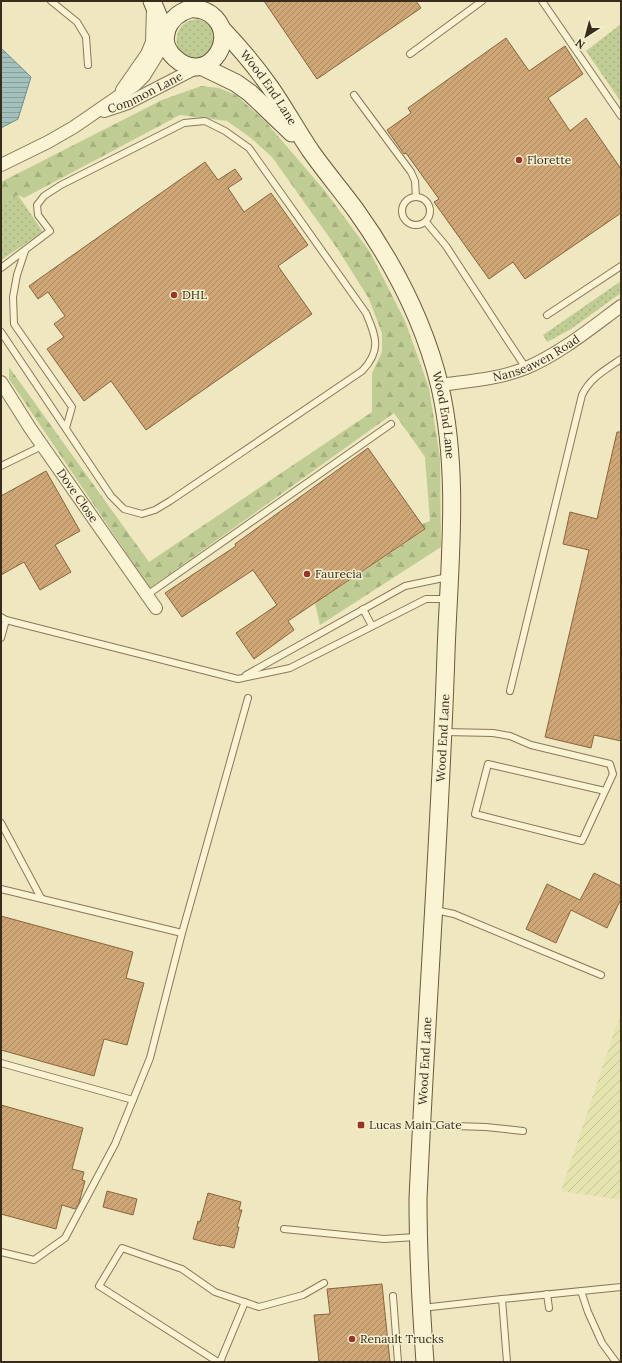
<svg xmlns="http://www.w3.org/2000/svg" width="622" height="1363" font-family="Lora,serif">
	<defs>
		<pattern id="farmland-furrows" width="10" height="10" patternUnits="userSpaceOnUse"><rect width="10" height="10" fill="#e5e3ae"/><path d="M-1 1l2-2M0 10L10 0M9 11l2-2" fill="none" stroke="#c5c395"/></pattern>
		<pattern id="grass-dots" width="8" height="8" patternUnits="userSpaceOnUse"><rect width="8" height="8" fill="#bfcd94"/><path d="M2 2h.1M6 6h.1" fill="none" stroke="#a5b07f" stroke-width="1.8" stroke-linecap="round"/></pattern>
		<pattern id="forest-firs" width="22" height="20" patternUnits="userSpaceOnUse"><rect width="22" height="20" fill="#bfcd94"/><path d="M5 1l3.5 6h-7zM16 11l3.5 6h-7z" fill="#a5b07f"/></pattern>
		<pattern id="water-rules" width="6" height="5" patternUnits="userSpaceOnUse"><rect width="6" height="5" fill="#a3c1bc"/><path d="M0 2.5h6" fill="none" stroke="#869d98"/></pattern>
		<pattern id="building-hatch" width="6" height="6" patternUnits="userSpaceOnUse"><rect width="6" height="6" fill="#cfa675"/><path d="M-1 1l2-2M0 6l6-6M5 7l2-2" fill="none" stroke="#a9885f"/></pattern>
	</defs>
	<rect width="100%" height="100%" fill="#efe7c0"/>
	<path fill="url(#farmland-furrows)" d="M621 1015V1200L561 1191 616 1027Z"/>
	<g fill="url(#grass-dots)">
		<path d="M197 19C208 22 211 26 216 35L211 53 193 60C190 58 185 56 182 54 173 46 176 29 185 23 189 20 193 20 197 19Z"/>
		<path d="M621 24V102L586 51Z"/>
		<path d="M18 195 43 232 1 260V204Z"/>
		<path d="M621 281V293L571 329 547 342 543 335Z"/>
	</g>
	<path fill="url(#forest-firs)" d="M201 86 219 88 236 95 265 121 325 191 370 252 405 321 429 388 440 458 441 547 320 625 315 603 425 530 422 524 430 521 425 457 394 413 150 588 9 379V367L149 562 372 412V373L382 352V333L369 299 339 251 272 157 251 138 227 121 180 115 24 198 18 195 1 204V182L162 100Z"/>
	<path fill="url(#water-rules)" stroke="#6a8f8b" d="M1 48 31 77 18 119 1 128Z"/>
	<g fill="url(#building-hatch)" stroke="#89653d">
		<path d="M264 1H416L421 8 317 79Z"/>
		<path d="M506 38 529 71 565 46 583 74 548 98 570 131 586 118 621 169V213L525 279 513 262 489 279 434 202 439 199 406 153 404 154 387 130 411 113 408 108Z"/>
		<path d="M205 162 218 180 235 169 242 179 228 188 244 212 271 193 308 245 278 266 312 314 146 430 111 381 84 401 47 349 64 337 54 324 65 316 48 292 38 299 29 286Z"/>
		<path d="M617 432H621V741L594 735 591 748 545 737 589 550 563 544 570 512 597 519Z"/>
		<path d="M368 448 425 529 288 621 294 630 254 659 236 633 277 605 253 570 182 617 165 593 236 546 235 544Z"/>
		<path d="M46 471 80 531 55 545 71 572 40 590 24 562 1 575V496Z"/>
		<path d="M594 873 621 886V899L607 928 571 910 556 943 526 929 547 884 580 900Z"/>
		<path d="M1 916 133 952 126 978 144 983 127 1045 104 1039 94 1076 1 1050Z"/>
		<path d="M1 1105 83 1128 72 1169 84 1172 82 1180 85 1181 79 1203 75 1209 62 1205 56 1229 1 1214Z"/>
		<path d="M107 1191 137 1199 133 1215 103 1207Z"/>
		<path d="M208 1193 241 1202 239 1210H242L237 1227H239L234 1248 222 1245 221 1246 193 1239 198 1221 200 1222Z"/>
		<path d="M382 1284 390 1362H319L314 1315 330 1314 327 1289Z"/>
	</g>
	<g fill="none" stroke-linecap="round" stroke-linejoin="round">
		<g stroke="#897858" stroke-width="8">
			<g id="lane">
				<path d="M51 1 77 22 86 37 88 65"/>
				<path d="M542 1 621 116"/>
				<path d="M410 54 482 1"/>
				<path d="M354 95 411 172 415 181 416 197"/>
				<circle cx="416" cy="211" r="14"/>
				<path d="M426 222 446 246 510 344 526 368"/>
				<path d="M25 251 17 275 13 297 14 324 72 407 66 428"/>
				<path d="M1 268 50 231 38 215 37 205 44 196 61 185 184 123 205 121 225 131 249 148 366 313C376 337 382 350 362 371L170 501 155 510 142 514 124 509 111 496 1 332"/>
				<path d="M547 315 621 266"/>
				<path d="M1 466 42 446"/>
				<path d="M147 595 391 424"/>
				<path d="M363 609 372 626"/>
				<path d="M1 617 6 620 238 679 290 668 426 599H447"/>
				<path d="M1 638 6 620"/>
				<path d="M246 675 405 586 448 577"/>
				<path d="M510 691 582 395C590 378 605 370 621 359"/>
				<path d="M444 732 493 733 510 736 531 745 610 764 613 774 582 841 475 814 488 764 605 791"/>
				<path d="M1 823 41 898"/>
				<path d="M1 889 182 933"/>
				<path d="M435 910 454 914 601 975"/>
				<path d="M1 1063 133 1100"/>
				<path d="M423 1125 486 1127 523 1131"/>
				<path d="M284 1229 384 1239 416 1237"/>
				<path d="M1 1252 34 1260 65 1238 115 1144 150 1058 182 933 248 698"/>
				<path d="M581 1291 588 1312 602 1343 616 1362"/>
				<path d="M547 1294 549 1308"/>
				<path d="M393 1296 398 1362"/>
				<path d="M502 1299 507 1362"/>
				<path d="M422 1308 502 1299 621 1287"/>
				<path d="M218 1362 99 1286 122 1248 182 1269 215 1292 259 1307 303 1295 324 1283"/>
				<path d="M220 1362 245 1302"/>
			</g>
		</g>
		<g stroke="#897858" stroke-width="14">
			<g id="street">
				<path d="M122 90 147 54 152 42 153 9"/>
				<path id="s1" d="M104 111 128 103 196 68"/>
				<path d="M1 165 48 142 74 127 135 85 144 76 165 42"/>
				<path id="s2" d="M1 382 30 428 156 608"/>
				<path id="s3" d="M440 385C468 381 499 379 526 368 561 353 591 328 621 306"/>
			</g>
		</g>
		<g stroke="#6b593b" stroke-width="19">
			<g id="secondary">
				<path d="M152 1 166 34"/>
				<path d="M190 9C200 8 208 11 215 18 238 42 205 86 175 58 156 41 167 16 190 9Z"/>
				<path id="s4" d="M222 29C239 47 256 67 270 87 284 107 296 129 310 150 324 170 340 189 355 209 393 262 425 324 440 387 460 475 449 565 446 653 440 835 426 1017 418 1199 418 1254 421 1308 425 1362"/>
				<path d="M203 67 236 83 250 93 292 133"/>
			</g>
		</g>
		<use href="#lane" stroke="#faf3d4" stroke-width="6"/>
		<use href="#street" stroke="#faf3d4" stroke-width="12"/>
		<use href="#secondary" stroke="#faf3d4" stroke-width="17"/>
	</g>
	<g fill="#9a3426" stroke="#f6f0d0" stroke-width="1.5">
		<circle cx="519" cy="160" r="4"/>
		<circle cx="174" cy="295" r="4"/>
		<circle cx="307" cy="574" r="4"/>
		<rect x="357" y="1121" width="8" height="8" rx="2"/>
		<circle cx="352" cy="1339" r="4"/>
	</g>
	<g text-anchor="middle" stroke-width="3" stroke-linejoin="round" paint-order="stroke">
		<g font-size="12" fill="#382d1d" stroke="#f6f0d0">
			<text dy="4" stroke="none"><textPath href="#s4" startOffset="75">Wood End Lane</textPath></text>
			<text dy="4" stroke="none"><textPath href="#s1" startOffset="45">Common Lane</textPath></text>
			<text dy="4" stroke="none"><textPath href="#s3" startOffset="101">Nanseawen Road</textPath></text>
			<text dy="4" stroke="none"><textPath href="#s4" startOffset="451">Wood End Lane</textPath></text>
			<text dy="4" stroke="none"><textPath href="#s2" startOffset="137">Dove Close</textPath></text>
			<text transform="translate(443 738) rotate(-87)" y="4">Wood End Lane</text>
			<text transform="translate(425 1061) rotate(-87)" y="4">Wood End Lane</text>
		</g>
		<g font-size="12" fill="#382d1d" stroke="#f6f0d0" text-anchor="start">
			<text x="527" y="164">Florette</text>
			<text x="182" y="299">DHL</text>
			<text x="315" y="578">Faurecia</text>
			<text x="369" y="1129">Lucas Main Gate</text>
			<text x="360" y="1343">Renault Trucks</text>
		</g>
	</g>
	<rect width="622" height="1363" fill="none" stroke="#382d1d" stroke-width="4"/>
	<g transform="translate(586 36) rotate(216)" stroke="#f6f0d0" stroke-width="3" paint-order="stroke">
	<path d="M0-3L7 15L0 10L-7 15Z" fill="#382d1d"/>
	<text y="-6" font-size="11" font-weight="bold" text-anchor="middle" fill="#382d1d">N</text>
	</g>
</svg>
